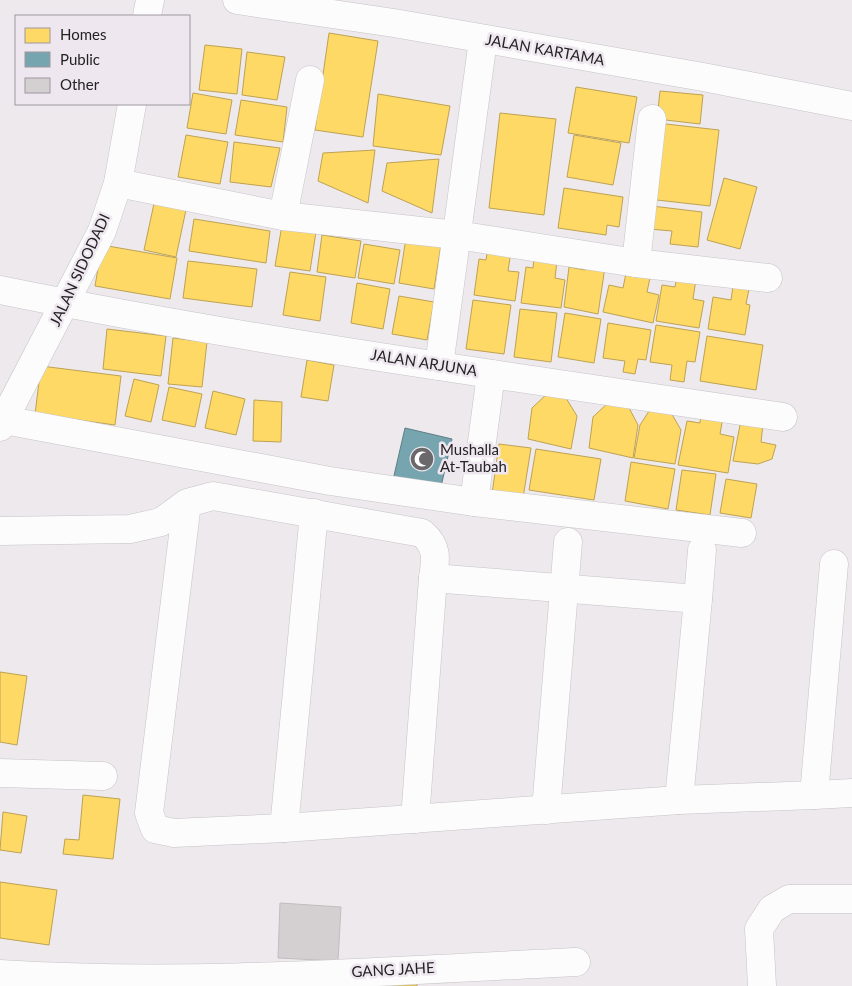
<svg xmlns="http://www.w3.org/2000/svg" width="852" height="986" font-family="Lato,sans-serif">
	<rect width="100%" height="100%" fill="#ede9ed"/>
	<g fill="#ffd966" stroke="#bea252">
		<path d="M329 33 378 41 363 137 315 130Z"/>
		<path d="M205 45 242 49 237 94 199 90Z"/>
		<path d="M247 52 285 57 277 100 242 95Z"/>
		<path d="M576 87 637 97 629 143 568 133Z"/>
		<path d="M660 91 703 95 700 124 657 119Z"/>
		<path d="M193 93 232 100 226 134 187 128Z"/>
		<path d="M378 94 450 106 441 155 373 146Z"/>
		<path d="M241 100 287 107 283 142 235 135Z"/>
		<path d="M500 113 556 119 544 215 489 208Z"/>
		<path d="M657 123 719 130 710 206 648 199Z"/>
		<path d="M186 135 228 142 220 184 178 177Z"/>
		<path d="M574 135 621 143 613 185 567 177Z"/>
		<path d="M234 142 280 148 271 187 230 182Z"/>
		<path d="M375 150 368 203 318 181 323 153Z"/>
		<path d="M439 159 432 213 382 191 387 163Z"/>
		<path d="M724 178 757 187 740 249 707 240Z"/>
		<path d="M564 188 623 197 619 227 607 225 606 235 558 228Z"/>
		<path d="M155 199 187 205 176 257 144 250Z"/>
		<path d="M652 206 702 212 698 247 670 244 672 231 649 229Z"/>
		<path d="M194 219 270 231 266 263 189 251Z"/>
		<path d="M283 219 317 225 310 271 275 266Z"/>
		<path d="M322 235 361 241 355 278 317 272Z"/>
		<path d="M406 238 441 245 434 289 399 283Z"/>
		<path d="M489 241 512 245 508 271 519 272 515 301 474 295 479 259 486 260Z"/>
		<path d="M364 244 400 250 394 284 358 278Z"/>
		<path d="M102 245 177 258 170 299 95 286Z"/>
		<path d="M535 249 558 252 555 278 565 280 561 308 521 303 526 267 533 268Z"/>
		<path d="M587 257 606 260 598 314 564 307 569 267 585 270Z"/>
		<path d="M188 261 257 269 252 307 183 298Z"/>
		<path d="M627 268 651 273 647 292 659 295 653 323 603 312 609 285 623 288Z"/>
		<path d="M290 272 326 277 320 321 283 315Z"/>
		<path d="M677 276 696 279 693 299 704 301 699 328 656 321 662 285 675 287Z"/>
		<path d="M357 283 390 289 383 329 351 323Z"/>
		<path d="M733 286 749 289 746 304 750 305 745 335 708 329 713 297 731 300Z"/>
		<path d="M399 296 434 302 427 340 392 334Z"/>
		<path d="M473 300 511 305 504 354 466 349Z"/>
		<path d="M520 309 557 313 551 362 514 357Z"/>
		<path d="M565 313 601 319 594 363 558 357Z"/>
		<path d="M608 323 651 330 646 360 638 359 635 374 623 372 625 361 603 358Z"/>
		<path d="M656 325 700 332 695 362 687 361 684 382 670 380 672 365 650 362Z"/>
		<path d="M107 329 166 336 161 376 103 369Z"/>
		<path d="M707 336 763 345 756 390 700 381Z"/>
		<path d="M173 338 207 342 202 387 168 384Z"/>
		<path d="M307 360 334 365 328 401 301 397Z"/>
		<path d="M41 366 121 376 115 425 35 414Z"/>
		<path d="M134 379 159 385 151 422 125 416Z"/>
		<path d="M169 387 202 394 195 427 162 420Z"/>
		<path d="M213 391 245 399 236 435 205 428Z"/>
		<path d="M549 392 566 398 577 416 571 449 528 439 532 408Z"/>
		<path d="M254 400 282 402 281 442 253 441Z"/>
		<path d="M611 400 628 406 638 425 633 458 589 448 593 417Z"/>
		<path d="M653 405 670 411 681 430 675 464 634 458 640 425Z"/>
		<path d="M701 413 723 417 720 434 734 437 728 473 678 465 687 421 700 423Z"/>
		<path d="M741 420 763 424 761 442 776 445 772 459 758 464 733 461Z"/>
		<path d="M499 444 531 448 523 498 492 494Z"/>
		<path d="M536 449 601 459 594 500 529 490Z"/>
		<path d="M631 462 675 469 668 509 625 501Z"/>
		<path d="M682 470 716 474 710 515 676 510Z"/>
		<path d="M726 479 757 484 751 518 720 513Z"/>
		<path d="M0 672 27 676 17 745 0 742Z"/>
		<path d="M83 795 120 799 113 859 63 854 65 839 79 840Z"/>
		<path d="M3 812 27 816 21 853 0 850Z"/>
		<path d="M0 882 57 890 49 945 0 938Z"/>
		<path d="M417 981V986H387V982Z"/>
	</g>
	<path fill="#76a5af" stroke="#5e7e86" d="M405 428 452 439 440 491 393 480Z"/>
	<path fill="#d4d0d2" stroke="#c2bebf" d="M280 903 341 907 338 961 278 958Z"/>
	<g fill="none" stroke-linecap="round" stroke-linejoin="round">
		<g stroke="#c6c4c7" stroke-width="29">
			<g id="minor">
				<path d="M147 16 150 0"/>
				<path d="M118 183 283 216 457 235 636 263 768 278"/>
				<path d="M283 216 310 80"/>
				<path d="M636 263 652 119"/>
				<path d="M0 290C259 343 522 378 783 417"/>
				<path d="M439 366 483 40"/>
				<path d="M4 420 330 481 474 502 742 533"/>
				<path d="M0 427 102 231 118 183 132 104"/>
				<path d="M474 502 491 374"/>
				<path d="M0 531 130 529 161 522 187 503 213 496 422 533C438 547 436 558 433 578L698 599 679 800 284 828 174 833 155 829 149 813 187 503"/>
				<path d="M698 599 702 550"/>
				<path d="M0 773 103 776"/>
				<path d="M814 795 852 793"/>
				<path d="M679 800 814 795 834 564"/>
				<path d="M546 810 568 542"/>
				<path d="M415 819 433 578"/>
				<path d="M284 828 314 513"/>
				<path d="M0 974C192 986 384 971 576 962"/>
				<path d="M762 986 759 929 772 909 789 899H852"/>
			</g>
		</g>
		<g stroke="#c6c4c7" stroke-width="29">
			<path id="major" d="M237 0 394 23 703 77 852 106"/>
		</g>
		<use href="#minor" stroke="#fcfcfc" stroke-width="28"/>
		<use href="#major" stroke="#fcfcfc" stroke-width="28"/>
	</g>
	<defs>
		<g id="mosque-disc" transform="scale(1.25)"><circle r="9.5" fill="#6b686b" stroke="#eee7ef"/><path d="M3.5-4.9A6 6 0 1 0 3.5 4.9A5 5 0 1 1 3.5-4.9Z" fill="#fff"/></g>
	</defs>
	<g fill-rule="evenodd">
		<use href="#mosque-disc" x="422" y="459"/>
	</g>
	<g text-anchor="middle" stroke-width="5" stroke-linejoin="round" paint-order="stroke">
		<g font-size="15" fill="#252225" stroke="#eee7ef">
			<text transform="translate(545 50) rotate(10)" y="5">JALAN KARTAMA</text>
			<text transform="translate(80 270) rotate(-65)" y="5">JALAN SIDODADI</text>
			<text transform="translate(424 363) rotate(9)" y="5">JALAN ARJUNA</text>
			<text transform="translate(393 970) rotate(-3)" y="5">GANG JAHE</text>
		</g>
		<g font-size="15" fill="#252225" stroke="#eee7ef" text-anchor="start">
			<text x="440" y="455">Mushalla<tspan x="440" dy="17">At-Taubah</tspan></text>
		</g>
	</g>
	<rect x="15" y="15" width="175" height="90" fill="#eee7ef" stroke="#9e989e"/>
	<rect x="25" y="28" width="25" height="15" fill="#ffd966" stroke="#9e989e"/>
	<text x="60" y="40" font-size="15" fill="#252225">Homes</text>
	<rect x="25" y="52" width="25" height="15" fill="#76a5af" stroke="#9e989e"/>
	<text x="60" y="65" font-size="15" fill="#252225">Public</text>
	<rect x="25" y="78" width="25" height="15" fill="#d4d0d2" stroke="#9e989e"/>
	<text x="60" y="90" font-size="15" fill="#252225">Other</text>
</svg>
